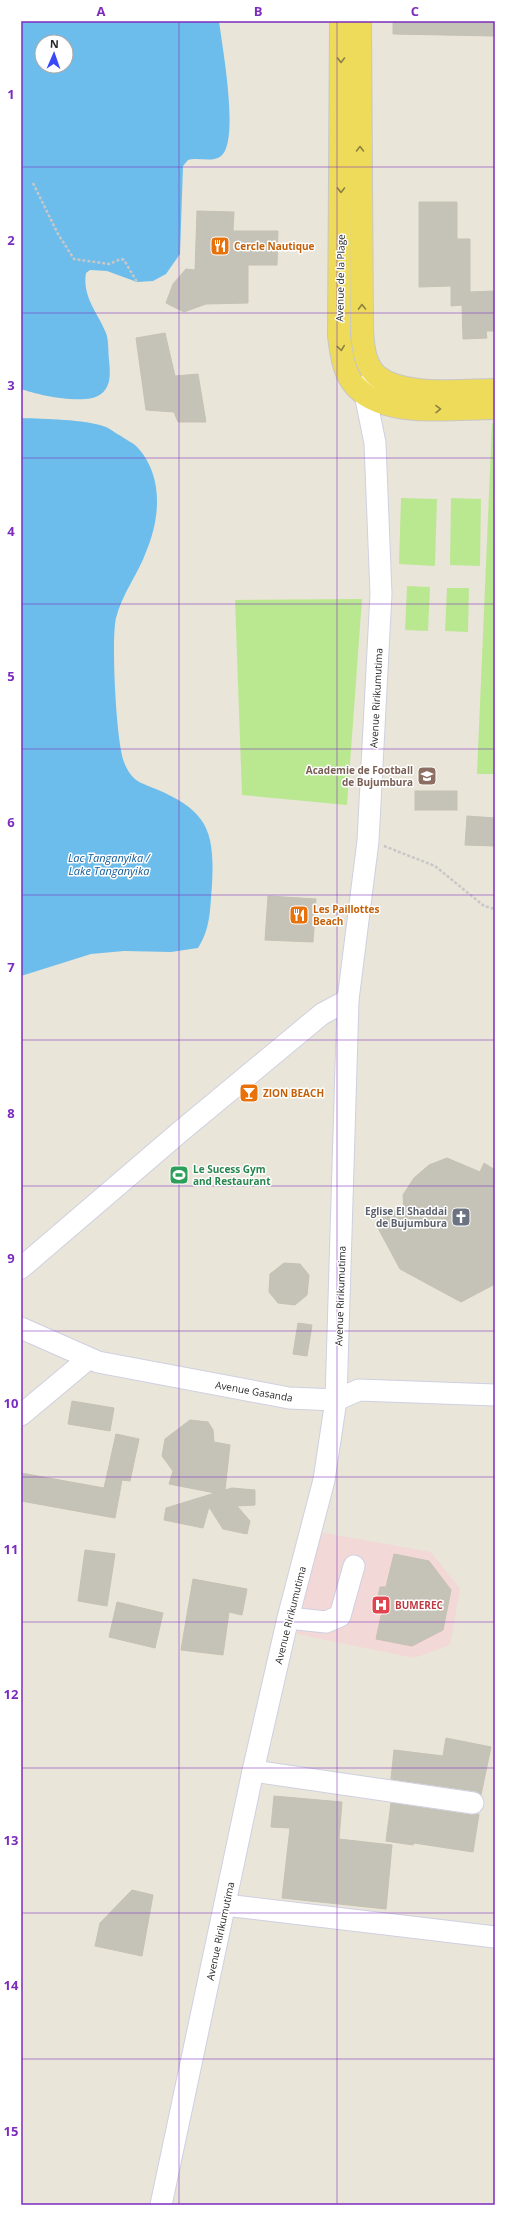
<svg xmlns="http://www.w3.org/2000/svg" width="516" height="2226" font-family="'Open Sans',sans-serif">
	<rect width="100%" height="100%" fill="#eae5d9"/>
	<path fill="#f2d8d6" d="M319 1532 431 1552 460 1589 450 1645 414 1658 297 1634Z"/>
	<g fill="#bae891">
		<path d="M492 423H495V774H477Z"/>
		<path d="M401 498 437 499 435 566 399 564Z"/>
		<path d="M451 498 481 499 480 566 450 565Z"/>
		<path d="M407 586 430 587 428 631 405 630Z"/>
		<path d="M447 588H469L468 632 445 631Z"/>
		<path d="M362 599 347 805 242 795 235 600Z"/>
	</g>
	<g fill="#6cbdec" fill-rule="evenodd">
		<path d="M21 21H219C222 46 240 141 221 156 213 163 198 157 188 160L183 166 180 254 166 274 153 281 137 282 107 271 90 270 86 273C82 297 98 313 106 333 109 341 108 352 109 360 110 371 112 386 101 394 86 406 38 395 21 389ZM42 42H66V66H42Z"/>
		<path d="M21 418C46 419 83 419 106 427 111 429 116 434 121 436 126 440 134 443 138 448 164 477 160 519 146 552 138 574 122 594 116 618 111 639 116 742 124 762 131 780 138 782 156 789 207 811 215 830 212 885 210 908 211 928 198 948L171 952 124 951 91 954 21 976Z"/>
	</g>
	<g fill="#c5c3b8" stroke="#c5c1b3">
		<path d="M393 21H495V36L393 34Z"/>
		<path d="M419 202H457V239H470V292L495 291V331H486L487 338 463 339 462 305 451 306V286L419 287Z"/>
		<path d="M197 211 234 212 233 231H278L277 265H248V303L206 304 184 312 166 303 173 284 186 269 195 270Z"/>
		<path d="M165 333 175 376 198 374 206 422H178L174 412 146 410 136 338Z"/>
		<rect x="415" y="791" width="42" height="19"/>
		<path d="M467 816 495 818V846L465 845Z"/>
		<path d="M268 896 316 899 313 942 265 940Z"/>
		<path d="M447 1158 480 1172 484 1163 495 1170V1284L461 1302 400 1269 378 1228 383 1213 404 1209 403 1195 414 1178 429 1165Z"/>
		<path d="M284 1263 300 1264 309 1275 307 1295 295 1305 278 1303 269 1292 270 1274Z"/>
		<path d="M298 1323 312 1325 307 1356 293 1354Z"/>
		<path d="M72 1401 114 1408 110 1431 68 1424Z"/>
		<path d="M190 1420 208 1422 213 1430 214 1442 230 1445 225 1490 232 1488 255 1490V1505L237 1506 250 1521 247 1534 223 1529 209 1507 203 1528 164 1520 166 1508 215 1493 169 1484 173 1471 162 1456 165 1439Z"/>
		<path d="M116 1434 139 1439 130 1481 122 1480 115 1518 21 1501V1473L104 1488Z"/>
		<path d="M85 1550 115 1554 107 1606 78 1601Z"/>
		<path d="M394 1554 429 1561 451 1590 443 1630 412 1646 376 1639 383 1607 376 1606 380 1587H386Z"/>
		<path d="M193 1579 247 1589 242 1615 229 1612 223 1655 181 1650Z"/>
		<path d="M117 1602 163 1613 155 1648 109 1637Z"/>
		<path d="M446 1738 491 1747 481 1795 475 1791 391 1779 394 1750 443 1756Z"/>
		<path d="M274 1796 342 1802 339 1839 392 1845 386 1909 282 1898 290 1828 271 1827Z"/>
		<path d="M391 1803 471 1815 479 1814 473 1852 414 1843 413 1845 386 1841Z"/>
		<path d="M132 1890 153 1895 142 1956 95 1946 100 1923Z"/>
	</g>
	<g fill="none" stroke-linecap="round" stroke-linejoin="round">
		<g stroke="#cfd0e1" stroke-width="23">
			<g id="minor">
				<path d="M21 1268 181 1131 322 1014 348 1000"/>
				<path d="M21 1328 98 1362 289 1398 336 1400 359 1390 495 1395"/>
				<path d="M21 1415 88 1359"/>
				<path d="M288 1618 326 1622 340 1616 354 1566"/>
				<path d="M253 1771 473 1803"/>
				<path d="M225 1905 495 1937"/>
				<path d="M161 2205 253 1771 288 1618 324 1480 336 1400 348 1000 368 841 381 594 375 443 365 394 371 381"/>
			</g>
		</g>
		<g stroke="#c7c7c7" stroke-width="24">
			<g id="major">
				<path d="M341 21 339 336C341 351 343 369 352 382 379 420 454 408 495 408"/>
				<path d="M360 21 362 330C363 345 364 362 375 374 400 398 463 390 495 390"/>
			</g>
		</g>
		<g stroke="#c7c7c7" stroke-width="2.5" stroke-dasharray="3 2" stroke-linecap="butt">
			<path d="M33 183 58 234 74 259 109 264 121 259 124 260 137 282"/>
			<path d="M384 846 435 866 484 906 495 909"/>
		</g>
		<use href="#minor" stroke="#fff" stroke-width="21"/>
		<use href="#major" stroke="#eedb5a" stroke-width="22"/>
	</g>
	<defs><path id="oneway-chevron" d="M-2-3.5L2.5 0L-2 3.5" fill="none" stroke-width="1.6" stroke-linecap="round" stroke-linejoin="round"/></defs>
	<g stroke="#8b8241">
		<use href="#oneway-chevron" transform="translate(341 60) rotate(90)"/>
		<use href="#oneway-chevron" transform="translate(360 149) rotate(-90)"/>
		<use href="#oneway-chevron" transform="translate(341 190) rotate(90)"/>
		<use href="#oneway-chevron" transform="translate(362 307) rotate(-91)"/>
		<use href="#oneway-chevron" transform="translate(341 348) rotate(82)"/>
		<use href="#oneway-chevron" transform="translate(438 409) rotate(-1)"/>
	</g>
	<path fill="none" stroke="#7b2cbf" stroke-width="1" stroke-opacity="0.55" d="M179 21V2205M337 21V2205M21 167H495M21 313H495M21 458H495M21 604H495M21 749H495M21 895H495M21 1040H495M21 1186H495M21 1331H495M21 1477H495M21 1622H495M21 1768H495M21 1913H495M21 2059H495"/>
	<defs>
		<g id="restaurant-square" transform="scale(1)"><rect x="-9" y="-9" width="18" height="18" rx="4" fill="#e8710a" stroke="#fff"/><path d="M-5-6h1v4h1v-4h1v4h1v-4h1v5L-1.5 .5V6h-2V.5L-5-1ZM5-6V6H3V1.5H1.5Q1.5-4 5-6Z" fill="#fff"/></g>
		<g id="school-square" transform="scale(1)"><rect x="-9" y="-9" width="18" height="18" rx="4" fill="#8d6e63" stroke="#fff"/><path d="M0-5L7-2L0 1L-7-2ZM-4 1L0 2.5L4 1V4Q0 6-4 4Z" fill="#fff"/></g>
		<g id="bar-square" transform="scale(1)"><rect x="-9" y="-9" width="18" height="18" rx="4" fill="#e8710a" stroke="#fff"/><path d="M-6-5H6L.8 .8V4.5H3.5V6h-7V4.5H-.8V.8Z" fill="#fff"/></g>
		<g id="stadium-square" transform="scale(1)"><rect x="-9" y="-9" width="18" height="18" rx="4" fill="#2e9e5b" stroke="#fff"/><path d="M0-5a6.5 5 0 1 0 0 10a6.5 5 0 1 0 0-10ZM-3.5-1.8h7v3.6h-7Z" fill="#fff"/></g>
		<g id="church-square" transform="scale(1)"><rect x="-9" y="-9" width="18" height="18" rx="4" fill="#6b7280" stroke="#fff"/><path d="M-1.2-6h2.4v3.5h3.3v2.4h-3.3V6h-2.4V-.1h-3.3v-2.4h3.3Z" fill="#fff"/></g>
		<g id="hospital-square" transform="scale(1)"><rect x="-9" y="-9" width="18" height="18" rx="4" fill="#e0444e" stroke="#fff"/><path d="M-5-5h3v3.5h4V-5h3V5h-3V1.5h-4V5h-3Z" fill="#fff"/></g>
	</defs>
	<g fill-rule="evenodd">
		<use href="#restaurant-square" x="220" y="246"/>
		<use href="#school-square" x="427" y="776"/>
		<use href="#restaurant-square" x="299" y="915"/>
		<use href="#bar-square" x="249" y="1093"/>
		<use href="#stadium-square" x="179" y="1175"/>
		<use href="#church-square" x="461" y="1217"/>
		<use href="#hospital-square" x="381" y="1605"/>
	</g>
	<g text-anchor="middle" stroke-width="3" stroke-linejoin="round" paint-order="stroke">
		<g font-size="10" font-weight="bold" fill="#c56008" stroke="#fff" text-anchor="start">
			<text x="234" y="250">Cercle Nautique</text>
			<text x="313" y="913">Les Paillottes<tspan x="313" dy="12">Beach</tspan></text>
			<text x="263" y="1097">ZION BEACH</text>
		</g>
		<g font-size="10" fill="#282828" stroke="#fff">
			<text transform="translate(340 278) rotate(-89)" y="4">Avenue de la Plage</text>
			<text transform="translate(376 698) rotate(-87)" y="4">Avenue Ririkumutima</text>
			<text transform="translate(340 1296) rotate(-88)" y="4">Avenue Ririkumutima</text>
			<text transform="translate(254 1391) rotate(10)" y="4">Avenue Gasanda</text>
			<text transform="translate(290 1615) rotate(-76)" y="4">Avenue Ririkumutima</text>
			<text transform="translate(220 1931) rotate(-78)" y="4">Avenue Ririkumutima</text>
		</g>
		<g font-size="10" font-weight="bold" fill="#785e54" stroke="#fff" text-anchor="end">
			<text x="413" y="774">Academie de Football<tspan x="413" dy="12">de Bujumbura</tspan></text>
		</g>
		<g font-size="10" font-weight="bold" fill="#27864d" stroke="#fff" text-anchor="start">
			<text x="193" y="1173">Le Sucess Gym<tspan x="193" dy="12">and Restaurant</tspan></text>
		</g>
		<g font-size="10" font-weight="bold" fill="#5b616d" stroke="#fff" text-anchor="end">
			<text x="447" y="1215">Eglise El Shaddai<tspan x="447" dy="12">de Bujumbura</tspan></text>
		</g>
		<g font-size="10" font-weight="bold" fill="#be3a42" stroke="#fff" text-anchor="start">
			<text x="395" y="1609">BUMEREC</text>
		</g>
		<g font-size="11" font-style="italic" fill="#0f5995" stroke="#fff">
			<text x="109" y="862">Lac Tanganyika /<tspan x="109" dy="13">Lake Tanganyika</tspan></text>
		</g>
	</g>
	<rect width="516" height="2226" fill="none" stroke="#ffffff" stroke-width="44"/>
	<g transform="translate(54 54) rotate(2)"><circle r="19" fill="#ffffff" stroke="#a9a9a9"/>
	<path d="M0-3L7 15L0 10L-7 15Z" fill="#3949f7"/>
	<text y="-6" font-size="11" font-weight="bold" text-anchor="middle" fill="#282828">N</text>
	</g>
	<rect x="22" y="22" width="472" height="2182" fill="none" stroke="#7b2cbf" stroke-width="1.5"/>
	<g font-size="13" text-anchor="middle" font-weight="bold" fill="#7b2cbf">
		<text x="101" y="16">A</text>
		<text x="258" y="16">B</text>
		<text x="415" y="16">C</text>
		<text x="11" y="99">1</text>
		<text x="11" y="245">2</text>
		<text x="11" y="390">3</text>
		<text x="11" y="536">4</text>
		<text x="11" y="681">5</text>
		<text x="11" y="827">6</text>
		<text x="11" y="972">7</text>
		<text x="11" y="1118">8</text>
		<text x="11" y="1263">9</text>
		<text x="11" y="1408">10</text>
		<text x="11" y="1554">11</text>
		<text x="11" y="1699">12</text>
		<text x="11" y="1845">13</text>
		<text x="11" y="1990">14</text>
		<text x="11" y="2136">15</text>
	</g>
</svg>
